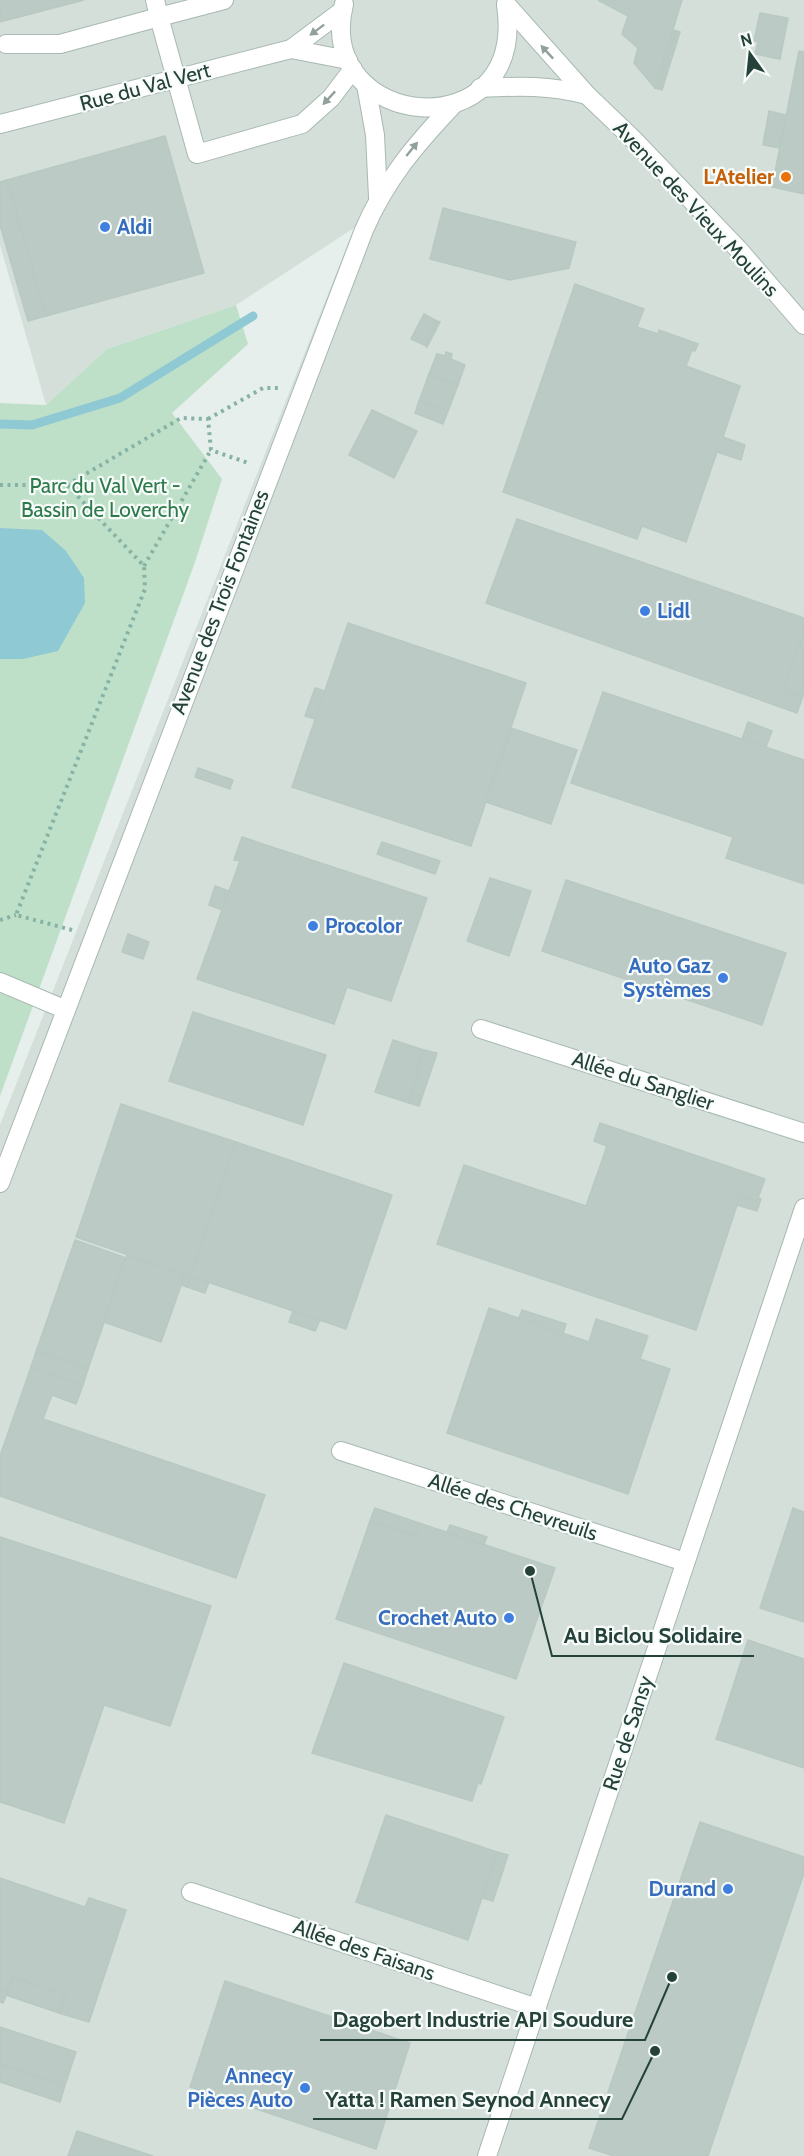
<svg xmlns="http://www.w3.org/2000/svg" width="804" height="2156" font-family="Cabin,sans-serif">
	<rect width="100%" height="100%" fill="#e6efeb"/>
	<path fill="#d4dfda" d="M0 0H804V2156H0V1125L354 228 236 305 107 349 46 405 0 245Z"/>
	<path fill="#bfe0c8" d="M236 305 248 344 172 413 222 479 194 565 0 1096V403L46 405 107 349Z"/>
	<path fill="#8ec9d4" d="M0 528 42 530 66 551 84 578 85 603 58 651 23 659H0Z"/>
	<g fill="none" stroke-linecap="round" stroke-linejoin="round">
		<path stroke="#8ec9d4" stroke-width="9" d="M0 424 32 425 120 398 253 316"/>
	</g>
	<g fill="#bbcac4" stroke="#b8c9c2" stroke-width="1.5">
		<path d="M0 0H84L0 22Z"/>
		<path d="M598 0H682L655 88 634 63 638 48 622 34 628 16Z"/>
		<path d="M760 13 788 18 780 59 755 54 758 42 754 41Z"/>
		<path d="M673 30 676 31 659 89 655 88Z"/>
		<path d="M676 31 680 32 662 90 659 89Z"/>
		<path d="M799 51 804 52V194L772 187Z"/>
		<path d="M769 111 786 115 779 148 763 145Z"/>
		<path d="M165 136 204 273 46 316 7 180Z"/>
		<path d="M7 180 46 316 28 321 0 225V182Z"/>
		<path d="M443 208 576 242 569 268 510 280 430 259Z"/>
		<path d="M575 284 644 309 637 327 658 334 659 330 698 344 695 351 692 350 686 366 740 386 723 437 745 445 741 460 717 452 686 542 642 526 637 539 503 492Z"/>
		<path d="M424 314 437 321 426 346 411 339Z"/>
		<path d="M437 321 440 322 427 347 426 346Z"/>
		<path d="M446 352 452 354 451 359 465 365 458 385 429 374 437 354 445 356Z"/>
		<path d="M429 374 458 385 448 411 419 401Z"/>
		<path d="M419 401 448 411 443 424 415 413Z"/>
		<path d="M372 410 417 431 394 478 349 455Z"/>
		<path d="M517 519 804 618V634L783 689 803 696 797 713 486 603Z"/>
		<path d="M348 623 526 683 471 846 292 787Z"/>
		<path d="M804 634V694L803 696 783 689Z"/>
		<path d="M315 688 325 691 315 719 305 716Z"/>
		<path d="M603 692 804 760V884L726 858 733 837 571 783Z"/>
		<path d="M748 722 772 731 766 747 742 739Z"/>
		<path d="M511 728 577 750 551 824 486 802Z"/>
		<path d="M198 768 233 780 230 789 195 777Z"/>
		<path d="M242 837 427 898 391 1001 347 987 334 1024 197 979 240 861 234 860Z"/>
		<path d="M382 842 440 861 435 874 377 854Z"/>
		<path d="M490 878 531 891 509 956 467 941Z"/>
		<path d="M566 880 786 953 762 1025 542 951Z"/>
		<path d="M215 886 229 891 222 910 209 905Z"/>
		<path d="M128 934 149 942 143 959 122 952Z"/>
		<path d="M193 1012 326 1055 303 1125 169 1081Z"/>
		<path d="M393 1040 424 1050 417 1070 420 1072 409 1103 375 1092Z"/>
		<path d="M424 1050 437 1053 419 1106 409 1103 420 1072 417 1070Z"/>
		<path d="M121 1104 236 1142 190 1276 76 1237Z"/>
		<path d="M600 1123 765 1179 757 1201 740 1196 696 1330 437 1244 464 1165 586 1206 607 1146 594 1141Z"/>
		<path d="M236 1142 392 1195 346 1329 190 1276Z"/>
		<path d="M740 1196 757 1201 758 1198 761 1199 757 1211 737 1205Z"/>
		<path d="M75 1240 126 1258 88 1369 36 1352Z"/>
		<path d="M127 1255 185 1274 161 1342 104 1322Z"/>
		<path d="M185 1274 190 1276 187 1287 181 1285Z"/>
		<path d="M190 1276 209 1282 205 1293 187 1287Z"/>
		<path d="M489 1308 589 1342 596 1319 648 1336 640 1359 670 1369 628 1494 447 1433Z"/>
		<path d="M522 1310 566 1324 563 1333 519 1318Z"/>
		<path d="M293 1311 320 1320 315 1331 289 1322Z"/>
		<path d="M36 1352 88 1369 83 1385 31 1367Z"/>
		<path d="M31 1367 83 1385 76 1404 52 1395 43 1419 265 1495 236 1578 0 1496V1456Z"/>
		<path d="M375 1508 419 1523 415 1536 370 1521Z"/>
		<path d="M793 1508 804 1512V1622L760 1608Z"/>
		<path d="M370 1521 415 1536 419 1523 555 1568 516 1679 336 1619Z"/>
		<path d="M450 1525 487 1537 484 1544 447 1532Z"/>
		<path d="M0 1537 211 1606 170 1726 104 1705 64 1823 0 1802Z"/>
		<path d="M748 1640 804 1659V1768L716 1739Z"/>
		<path d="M344 1663 504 1717 481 1784 478 1783 472 1801 312 1753Z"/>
		<path d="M386 1815 497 1852 468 1940 356 1902Z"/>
		<path d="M700 1822 804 1857V1873L708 2156H614L589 2148Z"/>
		<path d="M497 1852 508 1855 493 1901 482 1898Z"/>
		<path d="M0 1878 85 1907 89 1898 126 1910 89 2022 59 2013 65 1994 13 1977 8 1991 0 1989Z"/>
		<path d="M13 1977 65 1994 59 2013 6 1995Z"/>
		<path d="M225 1981 410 2043 376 2149 190 2087Z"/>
		<path d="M0 1989 8 1991 3 2003 0 2002Z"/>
		<path d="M0 2027 76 2052 65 2085 0 2064Z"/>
		<path d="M0 2064 65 2085 60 2102 0 2082Z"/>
		<path d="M77 2131 153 2156H68Z"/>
	</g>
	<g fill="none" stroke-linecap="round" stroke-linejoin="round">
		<g stroke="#a8b8b2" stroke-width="20">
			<g id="minor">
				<path d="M224 0 159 17 197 154 302 124 331 98 353 69"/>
				<path d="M344 4C313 131 528 152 506 5"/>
				<path d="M506 4 587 95 633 139 739 250 804 325"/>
				<path d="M6 44H60L159 17 155 0"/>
				<path d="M291 49 348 60"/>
				<path d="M366 85 375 135 378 197"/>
				<path d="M480 88C518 86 550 85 587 95"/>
				<path d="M0 124 291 49 342 11"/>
				<path d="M0 982 64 1009"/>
				<path d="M481 1029 804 1133"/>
				<path d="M0 1183 364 230C386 179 416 144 454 104"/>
				<path d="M341 1451 685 1562"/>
				<path d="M191 1892 537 2008"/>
				<path d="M487 2156 804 1208"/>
			</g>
		</g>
		<g stroke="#86b3a5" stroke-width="4" stroke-dasharray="3 4.5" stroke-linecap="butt">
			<path d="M208 419 263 388H278"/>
			<path d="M0 485H67L144 566 145 589 16 915 72 930"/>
			<path d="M67 485 181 418 208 419 211 450 248 463"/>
			<path d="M144 566 211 450"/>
			<path d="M0 920 16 915"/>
		</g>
		<use href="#minor" stroke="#fff" stroke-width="18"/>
	</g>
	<defs><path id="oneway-solid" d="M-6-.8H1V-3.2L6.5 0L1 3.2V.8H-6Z" transform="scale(1.5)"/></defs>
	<g fill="#92a09c">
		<use href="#oneway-solid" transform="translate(317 30) rotate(143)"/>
		<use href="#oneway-solid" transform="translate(547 52) rotate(-133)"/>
		<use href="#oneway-solid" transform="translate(329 98) rotate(133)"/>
		<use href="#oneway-solid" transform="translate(412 149) rotate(-51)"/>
	</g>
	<circle fill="#e8710a" stroke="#f7fbf9" stroke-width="2" cx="786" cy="177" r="6"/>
	<g fill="#3f7fe0" stroke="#f7fbf9" stroke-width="2">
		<circle cx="105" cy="227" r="6"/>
		<circle cx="645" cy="611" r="6"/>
		<circle cx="313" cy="926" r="6"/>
		<circle cx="723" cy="978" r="6"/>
		<circle cx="509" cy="1618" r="6"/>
		<circle cx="728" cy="1889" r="6"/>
		<circle cx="305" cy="2088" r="6"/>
	</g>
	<g text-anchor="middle" stroke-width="4.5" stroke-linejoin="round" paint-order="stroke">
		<g font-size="21" fill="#24423a" stroke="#f7fbf9">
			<text transform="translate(145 87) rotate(-15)" y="7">Rue du Val Vert</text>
			<text transform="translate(696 209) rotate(47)" y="7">Avenue des Vieux Moulins</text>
			<text transform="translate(220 602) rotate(-69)" y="7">Avenue des Trois Fontaines</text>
			<text transform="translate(643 1081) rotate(18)" y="7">Allée du Sanglier</text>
			<text transform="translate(513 1507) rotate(18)" y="7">Allée des Chevreuils</text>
			<text transform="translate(628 1733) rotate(-72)" y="7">Rue de Sansy</text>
			<text transform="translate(364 1950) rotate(19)" y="7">Allée des Faisans</text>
		</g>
		<g font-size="21" font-weight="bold" fill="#c56008" stroke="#f7fbf9" text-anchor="end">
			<text x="774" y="184">L'Atelier</text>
		</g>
		<g font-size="21" font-weight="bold" fill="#366cbe" stroke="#f7fbf9" text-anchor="end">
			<text x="117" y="234" text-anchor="start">Aldi</text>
			<text x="657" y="618" text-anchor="start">Lidl</text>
			<text x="325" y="933" text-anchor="start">Procolor</text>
			<text x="711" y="973">Auto Gaz<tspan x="711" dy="24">Systèmes</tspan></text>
			<text x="497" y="1625">Crochet Auto</text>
			<text x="716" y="1896">Durand</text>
			<text x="293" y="2083">Annecy<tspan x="293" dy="24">Pièces Auto</tspan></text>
		</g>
		<g font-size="21" fill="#2d7a4b" stroke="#f7fbf9">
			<text x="105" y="493">Parc du Val Vert -<tspan x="105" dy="24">Bassin de Loverchy</tspan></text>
		</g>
	</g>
	<path fill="none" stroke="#24423a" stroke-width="2" d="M530 1571L552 1656H754M672 1977L645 2040H320M655 2051L622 2119H313"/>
	<g fill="#24423a" stroke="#f7fbf9" stroke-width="2">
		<circle cx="530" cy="1571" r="6"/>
		<circle cx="672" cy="1977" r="6"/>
		<circle cx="655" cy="2051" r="6"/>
	</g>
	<g font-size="22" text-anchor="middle" font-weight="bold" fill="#24423a" stroke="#f7fbf9" stroke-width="4.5" stroke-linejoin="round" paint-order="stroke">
		<text x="653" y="1643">Au Biclou Solidaire</text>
		<text x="483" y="2027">Dagobert Industrie API Soudure</text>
		<text x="468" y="2107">Yatta ! Ramen Seynod Annecy</text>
	</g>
	<g transform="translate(750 54) rotate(345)" stroke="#f7fbf9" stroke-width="4.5" paint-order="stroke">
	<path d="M0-4.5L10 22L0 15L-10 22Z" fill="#24423a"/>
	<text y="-9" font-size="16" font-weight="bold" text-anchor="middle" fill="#24423a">N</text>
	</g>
</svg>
